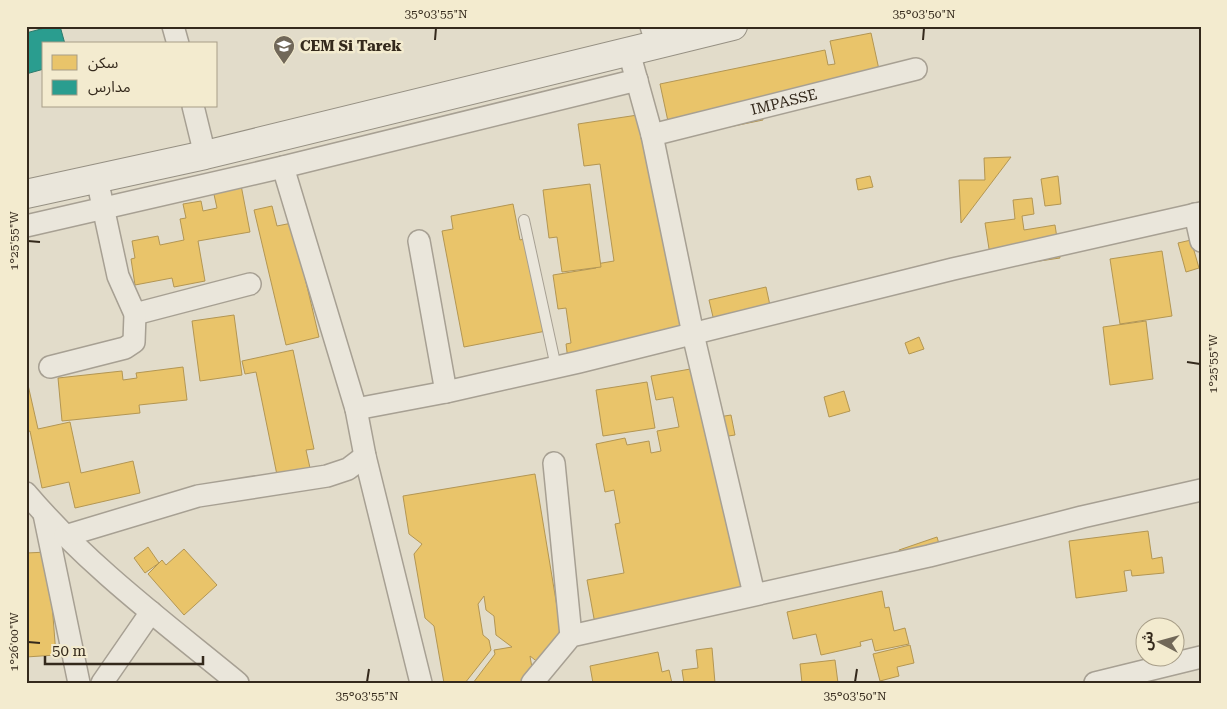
<svg xmlns="http://www.w3.org/2000/svg" width="1227" height="709" font-family="'Roboto Serif','Noto Sans Arabic',serif">
	<rect width="100%" height="100%" fill="#e2dcca"/>
	<g fill="#e9c46a" stroke="#b39653">
		<path d="M871 33 883 88 762 116 763 120 719 129 708 118 710 132 672 140 660 84 825 50 828 65 835 64 830 41Z"/>
		<path d="M651 113 685 342 568 360 566 344 571 343 566 308 558 309 553 275 596 268V264L614 261 600 164 584 166 578 124Z"/>
		<path d="M1011 157 961 223 959 180H985L984 158Z"/>
		<path d="M870 176 873 187 858 190 856 179Z"/>
		<path d="M1058 176 1061 204 1045 206 1041 179Z"/>
		<path d="M590 184 601 267 562 272 557 237 549 238 543 190Z"/>
		<path d="M241 185 250 232 198 241 205 281 174 287 172 278 135 285 131 259 135 258 132 241 158 236 160 245 184 240 180 219 186 218 183 204 201 201 203 211 217 208 213 190Z"/>
		<path d="M1032 198 1034 214 1022 216 1024 230 1055 225 1060 258 992 268 985 223 1015 219 1013 200Z"/>
		<path d="M513 204 520 240 528 238 546 331 464 347 442 231 453 229 451 216Z"/>
		<path d="M272 206 277 226 292 223 319 337 286 345 254 210Z"/>
		<path d="M1191 240 1199 268 1186 272 1178 243Z"/>
		<path d="M1162 251 1172 316 1120 324 1110 259Z"/>
		<path d="M766 287 774 324 718 338 709 300Z"/>
		<path d="M234 315 242 375 200 381 192 321Z"/>
		<path d="M1146 321 1153 379 1110 385 1103 327Z"/>
		<path d="M919 337 924 349 909 354 905 343Z"/>
		<path d="M293 350 314 449 306 450 310 468 277 475 256 372 245 374 242 361Z"/>
		<path d="M183 367 187 400 139 405 140 413 62 421 58 378 122 371 123 380 137 378 136 373Z"/>
		<path d="M696 368 706 419 731 415 735 435 716 438 745 596 595 624 587 580 624 573 615 524 620 523 614 490 605 492 596 444 625 438 627 445 649 441 651 453 661 451 657 431 679 427 673 397 656 400 651 376Z"/>
		<path d="M26 376 38 429 70 422 81 473 133 461 140 493 75 508 69 482 42 488 30 431 26 432Z"/>
		<path d="M647 382 655 428 603 436 596 390Z"/>
		<path d="M844 391 850 411 829 417 824 397Z"/>
		<path d="M535 474 564 649 548 670 530 656 532 668 539 683H473L495 654 494 650 512 647 496 635 494 616 486 610 484 596 478 604 483 635 489 640 491 650 465 683H444L434 626 425 618 414 554 422 544 409 534 403 496Z"/>
		<path d="M1148 531 1152 559 1162 557 1164 573 1132 576 1131 570 1124 571 1127 591 1076 598 1069 541Z"/>
		<path d="M937 537 942 554 905 567 899 550Z"/>
		<path d="M148 547 159 563 145 573 134 558Z"/>
		<path d="M184 549 217 585 184 615 148 574 162 560 166 565Z"/>
		<path d="M48 552 56 655 26 657V553Z"/>
		<path d="M882 591 885 608 889 607 894 631 905 628 909 644 875 651 872 639 860 642 861 646 821 655 816 634 793 639 787 612Z"/>
		<path d="M910 645 914 663 897 667 899 676 880 681 873 654Z"/>
		<path d="M712 648 715 683H684L682 670 698 668 696 650Z"/>
		<path d="M658 652 662 672 669 670 672 683H593L590 666Z"/>
		<path d="M835 660 838 683H802L800 664Z"/>
	</g>
	<path fill="#2a9d8f" stroke="#2d7a6c" d="M52 26H60L65 44H44V69L26 74V33Z"/>
	<g fill="none" stroke-linecap="round" stroke-linejoin="round">
		<g stroke="#a7a093" stroke-width="12">
			<path id="service" d="M524 220 556 367"/>
		</g>
		<g stroke="#a7a093" stroke-width="24">
			<g id="minor">
				<path d="M173 26 178 44"/>
				<path d="M651 26 657 45"/>
				<path d="M629 52 652 135 693 334 754 594"/>
				<path d="M193 106 205 155"/>
				<path id="s1" d="M652 135 916 69"/>
				<path d="M283 167 356 409 365 456 421 683"/>
				<path d="M1195 214 1201 241"/>
				<path d="M26 226 283 167 637 80"/>
				<path d="M419 241 446 392"/>
				<path d="M135 314 250 284"/>
				<path d="M50 367 125 348 134 342 135 314 118 276 97 179"/>
				<path d="M356 409 446 392 579 362 953 269 1201 213"/>
				<path d="M554 463 571 636"/>
				<path d="M26 493C87 565 165 623 238 683"/>
				<path d="M44 514 79 683"/>
				<path d="M65 536 198 496 327 476 348 469 365 456"/>
				<path d="M102 683 151 612"/>
				<path d="M532 683 571 636 929 556 1082 517 1201 490"/>
				<path d="M1095 683 1201 657"/>
			</g>
		</g>
		<g stroke="#969083" stroke-width="30">
			<path id="secondary" d="M26 194 205 155 733 26"/>
		</g>
		<use href="#service" stroke="#eae6db" stroke-width="10"/>
		<use href="#minor" stroke="#eae6db" stroke-width="21"/>
		<use href="#secondary" stroke="#eae6db" stroke-width="28"/>
	</g>
	<path fill="none" stroke="#34291c" stroke-width="2" d="M435 40 436 28M923 40 924 28M28 241 40 242M1187 362 1200 364M28 642 40 643M367 682 369 669M855 682 857 669"/>
	<defs>
		<g id="school-pin" transform="scale(1.125)"><path d="M0 17L-7.5 6A9.5 9.5 0 1 1 7.5 6Z" fill="#716859" stroke="#f3ebcf"/><path d="M0-5L7-2L0 1L-7-2ZM-4 1L0 2.5L4 1V4Q0 6-4 4Z" fill="#fff"/></g>
	</defs>
	<g fill-rule="evenodd">
		<use href="#school-pin" x="284" y="46"/>
	</g>
	<g text-anchor="middle" stroke-width="5" stroke-linejoin="round" paint-order="stroke">
		<g font-size="15" font-weight="bold" fill="#34291c" stroke="#f3ebcf" text-anchor="start">
			<text x="300" y="51">CEM Si Tarek</text>
		</g>
		<g font-size="15" fill="#34291c" stroke="#f3ebcf">
			<text dy="5" stroke="none"><textPath href="#s1" startOffset="136">IMPASSE</textPath></text>
		</g>
	</g>
	<rect width="1227" height="709" fill="none" stroke="#f3ebcf" stroke-width="55"/>
	<rect x="42" y="42" width="175" height="65" fill="#f3ebcf" stroke="#a79d87"/>
	<rect x="52" y="55" width="25" height="15" fill="#e9c46a" stroke="#a79d87"/>
	<text x="88" y="68" font-size="15" fill="#34291c">سكن</text>
	<rect x="52" y="80" width="25" height="15" fill="#2a9d8f" stroke="#a79d87"/>
	<text x="88" y="92" font-size="15" fill="#34291c">مدارس</text>
	<g transform="translate(1160 642) rotate(276)"><circle r="24" fill="#f3ebcf" stroke="#a79d87"/>
	<path d="M0-4L9 19L0 12L-9 19Z" fill="#716859"/>
	<text y="-8" font-size="14" font-weight="bold" text-anchor="middle" fill="#34291c">ش</text>
	</g>
	<path d="M45 656v8h158v-8" fill="none" stroke="#34291c" stroke-width="2.5"/>
	<text x="52" y="656" font-size="15" fill="#34291c" stroke="#f3ebcf" stroke-width="4" paint-order="stroke">50 m</text>
	<rect x="28" y="28" width="1172" height="654" fill="none" stroke="#34291c" stroke-width="2"/>
	<g font-size="12" text-anchor="middle" fill="#34291c">
		<text x="436" y="18">35°03'55"N</text>
		<text x="924" y="18">35°03'50"N</text>
		<text transform="translate(14 241) rotate(-90)" y="4">1°25'55"W</text>
		<text transform="translate(1213 364) rotate(-90)" y="4">1°25'55"W</text>
		<text transform="translate(14 642) rotate(-90)" y="4">1°26'00"W</text>
		<text x="367" y="700">35°03'55"N</text>
		<text x="855" y="700">35°03'50"N</text>
	</g>
</svg>
